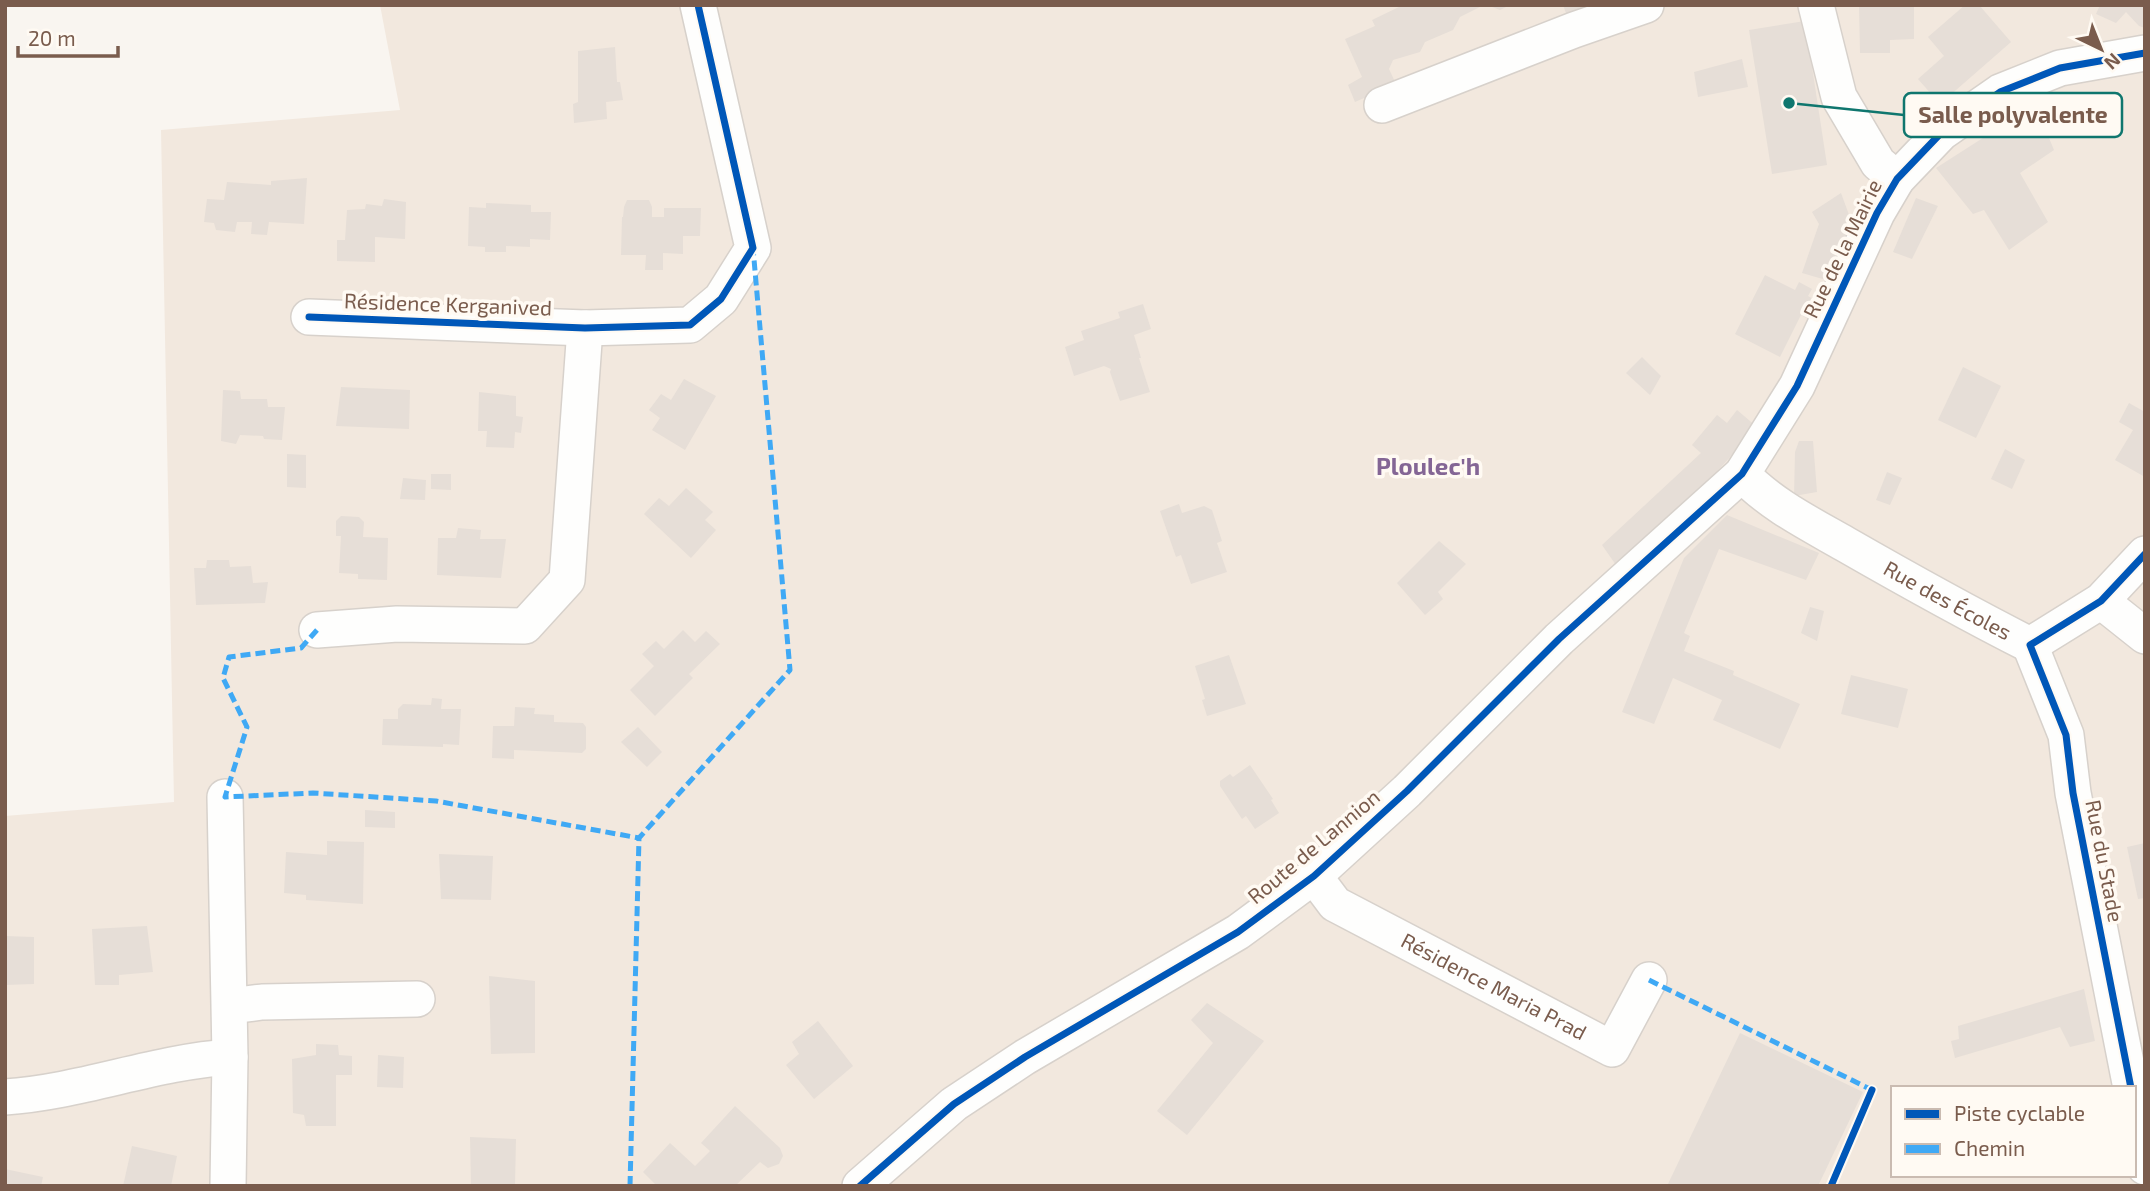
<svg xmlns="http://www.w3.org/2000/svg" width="2150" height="1191" font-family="'Exo 2',sans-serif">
	<rect width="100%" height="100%" fill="#f9f5f0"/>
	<path fill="#f2e8de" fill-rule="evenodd" d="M380 5H2145V1186H5V816L174 802 161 130 400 110ZM1893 1088H2134V1175H1893Z"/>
	<g fill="#e6ded7">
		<path d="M1403 5H1484L1460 17 1453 30 1425 42 1420 52 1393 60 1389 69 1396 84 1355 102 1348 85 1362 77 1345 39 1375 26 1372 20Z"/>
		<path d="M1487 5H1510L1500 10Z"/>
		<path d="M1563 5H1597L1567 16Z"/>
		<path d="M1859 5H1914V39L1890 40V53H1860Z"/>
		<path d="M1965 5H1979L2011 42 1940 104 1918 79 1944 56 1928 37Z"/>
		<path d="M2100 5H2145V28L2139 26 2126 12 2116 23 2096 14Z"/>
		<path d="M1805 21 1827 165 1772 174 1749 30Z"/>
		<path d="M615 47 617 82H620L623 100 606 102 607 119 574 123 573 104 578 102V51Z"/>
		<path d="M1742 59 1748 87 1698 97 1694 72Z"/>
		<path d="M2047 97 2063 128 2049 138 2054 150 2020 173 2048 222 2009 250 1984 210 1973 214 1936 168Z"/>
		<path d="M307 178 304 224 269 222 267 235 251 234 252 222H237L235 232 216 230 214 223 204 222 207 199 224 200 227 182 271 185V181Z"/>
		<path d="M1841 193 1852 223 1838 262 1832 260 1826 280 1802 273 1819 224 1812 212Z"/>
		<path d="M1916 198 1938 206 1912 259 1893 252Z"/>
		<path d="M384 199 406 202 405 239 375 237V262L337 261V240H345L347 210 365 209 366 204 382 206Z"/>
		<path d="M627 200H649L652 207V217H664V208H701L700 236H683V254L663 253V270H645L646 255H621L622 217H623L624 207Z"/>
		<path d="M486 203 531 205V212H551L550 240 530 239V247L506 246V252H485V247L468 246 469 207 486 208Z"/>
		<path d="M1765 275 1795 290 1799 282 1812 289 1808 296 1817 301 1808 319 1801 315 1780 357 1735 334Z"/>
		<path d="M1143 304 1151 329 1134 335 1141 358H1139L1150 392 1120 401 1110 372 1111 369 1104 366 1074 376 1065 347 1084 340 1081 331 1120 318 1118 312Z"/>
		<path d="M1642 357 1661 376 1650 395 1626 373Z"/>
		<path d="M1963 367 2001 386 1976 438 1938 420Z"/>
		<path d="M684 379 716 396 685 450 652 430 660 418 649 410 661 394 671 400Z"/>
		<path d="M341 387 410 390 409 429 336 426Z"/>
		<path d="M223 390 240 391 241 399H267L268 407H285L282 440 264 439 263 436 240 435 236 444 221 441Z"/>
		<path d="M479 392 516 396V416L523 417 521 433 515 432 514 448 486 447 487 431H478Z"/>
		<path d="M2129 403 2145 412V477L2115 460 2133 430 2119 422Z"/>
		<path d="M1737 410 1757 427 1704 486 1616 565 1602 545 1701 453 1692 445 1717 415 1727 423Z"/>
		<path d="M1799 441H1813L1817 492 1794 496 1795 452Z"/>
		<path d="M2005 449 2025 460 2012 489 1991 479Z"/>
		<path d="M287 454 306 455V488L287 487Z"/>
		<path d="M1887 472 1902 478 1890 505 1876 500Z"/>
		<path d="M431 474H451V490L431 489Z"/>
		<path d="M403 478 426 480 425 500 400 499Z"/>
		<path d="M686 488 713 512 705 520 716 530 691 558 644 514 659 498 669 506Z"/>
		<path d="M1179 504 1182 513 1204 506 1212 510 1222 541 1217 543 1227 572 1191 584 1181 555 1176 557 1160 511Z"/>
		<path d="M1727 515 1819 553 1806 580 1719 549 1684 633 1690 636 1684 651 1734 671 1733 675 1800 704 1780 749 1713 720 1722 700 1673 678 1654 724 1622 712 1684 558Z"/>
		<path d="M341 516 359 517 364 522 363 537 388 538 387 580 358 579V574L339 573 341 536H336V521Z"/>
		<path d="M458 528 481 530 480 539H506L501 578 437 575 438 538H456Z"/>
		<path d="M1439 541 1466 564 1438 592 1443 599 1425 615 1397 583Z"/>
		<path d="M207 560H229L230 567 251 566 253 583 268 582 265 603 196 605 194 568H206Z"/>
		<path d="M1810 607 1824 611 1817 641 1801 633Z"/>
		<path d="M683 630 695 642 706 631 720 644 689 674 693 678 655 716 630 690 654 666 642 654 656 641 664 649Z"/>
		<path d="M1229 655 1246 704 1207 716 1202 700 1205 699 1195 666Z"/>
		<path d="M1851 675 1908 689 1898 728 1841 714Z"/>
		<path d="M432 698 442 699 441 709H461L459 745 443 744V747L382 745 383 719H398V709L403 704 431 705Z"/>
		<path d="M515 707 535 708 534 714 554 715V722L583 723 586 727V749L582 753 514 750V759L492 758 493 726H514Z"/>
		<path d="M638 727 662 752 647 767 621 742Z"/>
		<path d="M1250 765 1273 799 1271 800 1279 813 1255 829 1246 816 1242 819 1220 786V781L1230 774 1233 777Z"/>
		<path d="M365 810 395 812V828L365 827Z"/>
		<path d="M327 841 364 842 363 904 306 900V895L284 893 286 852 327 855Z"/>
		<path d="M2145 843V898L2138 899 2127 847Z"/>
		<path d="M439 854 493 856 491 900 441 899Z"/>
		<path d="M147 926 153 972 119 975V985H95L92 929Z"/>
		<path d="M5 936 34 937V984L5 985Z"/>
		<path d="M489 976 535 981V1053L491 1054Z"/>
		<path d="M2084 989 2095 1041 2070 1047 2060 1027 1955 1058 1951 1041 1959 1039 1958 1026Z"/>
		<path d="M1207 1003 1264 1041 1187 1135 1157 1111 1213 1043 1191 1020Z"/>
		<path d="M818 1021 853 1066 814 1099 786 1065 799 1054 792 1042Z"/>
		<path d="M1740 1033 1863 1092 1818 1186H1667Z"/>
		<path d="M316 1044 338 1045 339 1055 352 1056V1075H336V1126H306L304 1115 293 1113 292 1059 316 1055Z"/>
		<path d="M378 1055 404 1057 403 1088 377 1087Z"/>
		<path d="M735 1106 780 1148 783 1156 779 1164 768 1168 760 1162 735 1186H657L643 1172 670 1143 695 1166 710 1151 701 1143Z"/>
		<path d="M470 1137 516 1139 515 1186H471Z"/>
		<path d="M132 1146 177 1156 171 1186H123Z"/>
		<path d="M5 1169 43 1177 41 1186H5Z"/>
	</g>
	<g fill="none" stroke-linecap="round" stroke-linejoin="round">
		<g stroke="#d7d1cb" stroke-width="38">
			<g id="minor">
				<path d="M1816 5 1839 97 1878 163 1897 179"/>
				<path d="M1382 105 1574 30 1646 5"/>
				<path d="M309 317 585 328 690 325 721 299 753 248 698 5"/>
				<path id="s1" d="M1742 474C1770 504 1810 524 1845 544 1906 579 1967 613 2030 645"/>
				<path d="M2101 601 2145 636"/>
				<path d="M317 630 397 624 525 626 567 580 585 328"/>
				<path d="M2030 645 2066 735 2073 793 2131 1088"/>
				<path d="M2030 645 2101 601 2145 554"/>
				<path d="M225 797 230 1057 228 1186"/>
				<path id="s2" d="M1314 876 1335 904 1612 1049 1649 980"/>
				<path d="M230 1006 262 1002 417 999"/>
				<path d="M5 1097C81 1092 154 1062 230 1057"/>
				<path d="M2134 1104 2145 1167"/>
				<path d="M860 1186 954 1104 1025 1057 1238 932 1314 876 1407 791 1559 639 1742 474 1797 386 1877 213 1897 179 1941 133 2000 92 2060 68 2145 53"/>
			</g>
		</g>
		<use href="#minor" stroke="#fefefd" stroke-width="35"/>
		<g stroke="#3fa9f5" stroke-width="5" stroke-dasharray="10 5" stroke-linecap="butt">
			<path d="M317 630 301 648 229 657 223 678 247 727 225 797 313 793 436 801 639 838"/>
			<path d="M1649 980 1872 1090 1869 1096"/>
			<path d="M630 1186 639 838 790 670 753 248"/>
		</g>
		<g stroke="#fffaf3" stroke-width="11">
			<g id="cycleway">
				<path d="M309 317 585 328 690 325 721 299 753 248 698 5"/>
				<path d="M2131 1088 2073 793 2066 735 2030 645 2101 601 2145 554"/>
				<path d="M860 1186 954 1104 1025 1057 1238 932 1314 876 1407 791 1559 639 1742 474 1797 386 1877 213 1897 179 1941 133 2000 92 2060 68 2145 53"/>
				<path d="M1831 1186 1872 1090"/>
			</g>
		</g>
		<use href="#cycleway" stroke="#0057b8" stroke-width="7"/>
	</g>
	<g text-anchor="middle" stroke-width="7" stroke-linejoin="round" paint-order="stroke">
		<g font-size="21" fill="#7a5c4d" stroke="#fffaf3">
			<text transform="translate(1843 249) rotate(-64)" y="7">Rue de la Mairie</text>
			<text transform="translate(448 305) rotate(2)" y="7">Résidence Kerganived</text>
			<text dy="7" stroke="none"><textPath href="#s1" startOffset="242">Rue des Écoles</textPath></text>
			<text transform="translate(1314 847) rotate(-40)" y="7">Route de Lannion</text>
			<text transform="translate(2104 861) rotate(79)" y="7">Rue du Stade</text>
			<text dy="7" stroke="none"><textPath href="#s2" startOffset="214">Résidence Maria Prad</textPath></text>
		</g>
		<g font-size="24" font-weight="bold" fill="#846695" stroke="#fffaf3">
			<text x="1428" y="475">Ploulec'h</text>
		</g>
	</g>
	<path fill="none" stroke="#0f766e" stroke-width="2.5" d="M1789 103L1904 115"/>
	<circle fill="#0f766e" stroke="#fffaf3" stroke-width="2.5" cx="1789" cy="103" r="7"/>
	<rect fill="#fffaf3" stroke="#0f766e" stroke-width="2.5" x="1904" y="93" width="218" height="44" rx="7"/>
	<g font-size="23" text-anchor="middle" font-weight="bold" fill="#7a5c4d">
		<text x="2013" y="123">Salle polyvalente</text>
	</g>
	<rect width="2150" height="1191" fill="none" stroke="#7a5c4d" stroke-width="14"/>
	<rect x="1891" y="1086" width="245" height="91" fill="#fffaf3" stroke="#cabbb1" stroke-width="2"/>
	<rect x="1905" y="1109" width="35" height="10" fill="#0057b8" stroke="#cabbb1" stroke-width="2"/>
	<text x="1954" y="1121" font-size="21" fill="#7a5c4d">Piste cyclable</text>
	<rect x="1905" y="1144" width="35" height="10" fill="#3fa9f5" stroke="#cabbb1" stroke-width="2"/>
	<text x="1954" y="1156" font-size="21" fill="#7a5c4d">Chemin</text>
	<g transform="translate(2101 49) rotate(137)" stroke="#fffaf3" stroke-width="5" paint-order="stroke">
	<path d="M0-5L12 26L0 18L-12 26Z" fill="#7a5c4d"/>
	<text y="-10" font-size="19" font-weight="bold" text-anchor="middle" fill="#7a5c4d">N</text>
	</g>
	<path d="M18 46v10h100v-10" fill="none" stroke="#7a5c4d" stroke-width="3.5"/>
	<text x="28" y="46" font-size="21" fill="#7a5c4d" stroke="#fffaf3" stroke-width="5" paint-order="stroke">20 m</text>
</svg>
